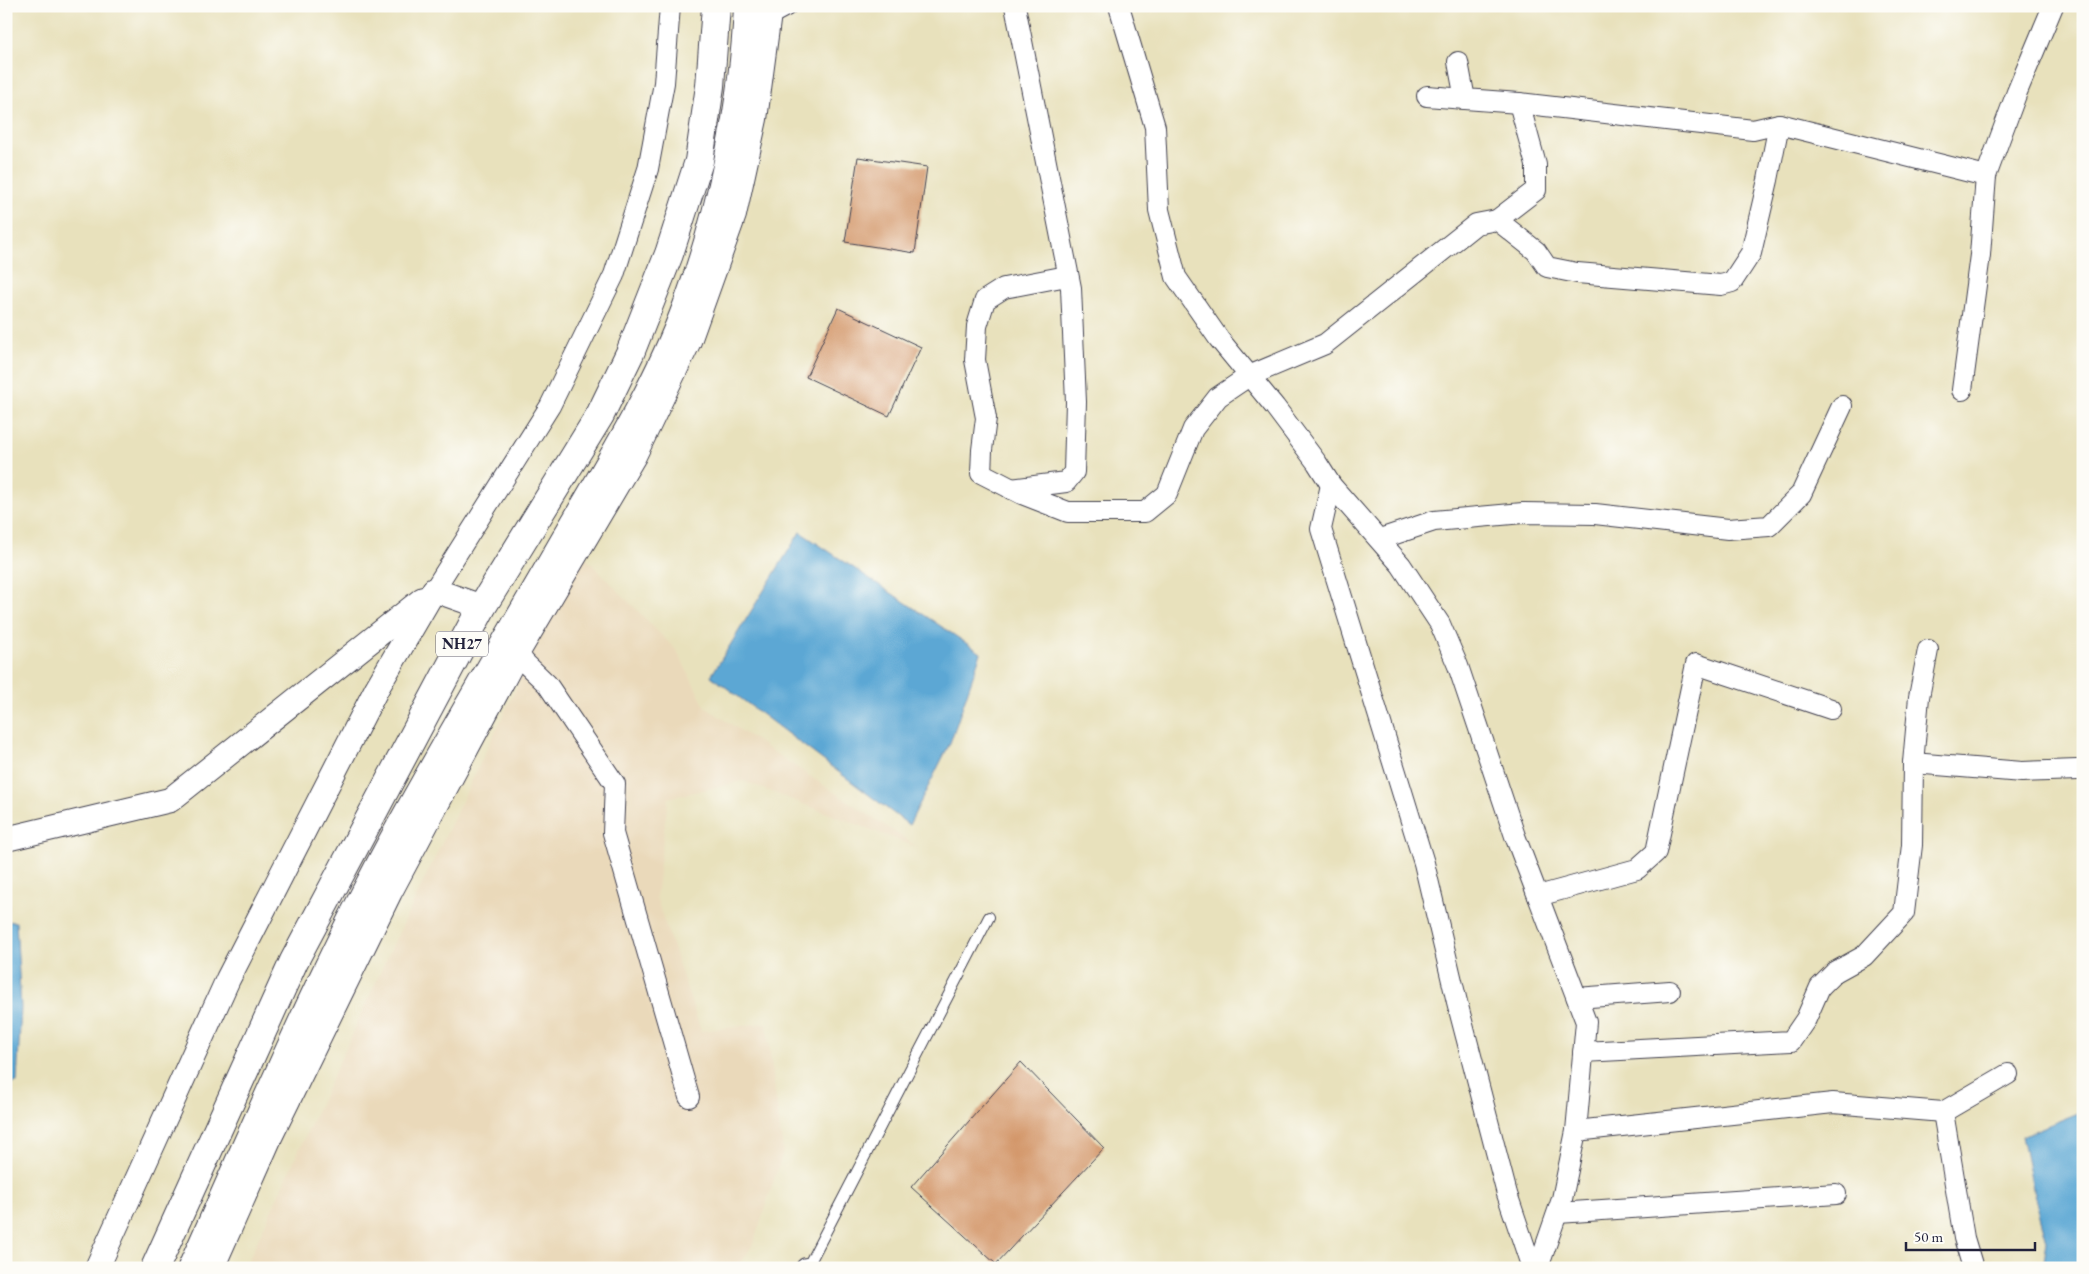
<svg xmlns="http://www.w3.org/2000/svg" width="2089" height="1274" font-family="'EB Garamond',serif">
	<rect width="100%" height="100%" fill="#fdfcf7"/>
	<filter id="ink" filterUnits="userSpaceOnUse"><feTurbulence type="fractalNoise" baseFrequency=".02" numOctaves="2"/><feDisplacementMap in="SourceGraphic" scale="10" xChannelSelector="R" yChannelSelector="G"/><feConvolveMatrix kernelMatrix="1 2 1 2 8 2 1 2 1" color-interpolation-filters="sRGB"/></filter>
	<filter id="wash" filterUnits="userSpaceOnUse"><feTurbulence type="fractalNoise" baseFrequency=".0096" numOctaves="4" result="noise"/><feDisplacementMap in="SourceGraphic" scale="20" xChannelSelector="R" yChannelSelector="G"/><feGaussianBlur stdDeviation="1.12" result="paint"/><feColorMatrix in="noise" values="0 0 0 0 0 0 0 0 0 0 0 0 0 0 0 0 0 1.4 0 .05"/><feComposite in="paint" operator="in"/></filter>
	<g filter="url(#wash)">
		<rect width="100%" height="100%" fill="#e8e1bc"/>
		<path fill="#ead9ba" d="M581 553 677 651 705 707 919 848 743 781 668 798 656 897 701 1031 766 1023 783 1152 753 1244 738 1268H245L391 949Z"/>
		<g fill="#5ba7d4" stroke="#3e6488">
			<path d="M800 532 981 653 950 743 909 825 711 676Z"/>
			<path d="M6 921 16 922 21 1008 17 1082 6 1085Z"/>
			<path d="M2083 1111V1268H2043L2047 1241 2035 1198 2022 1136Z"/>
		</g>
		<g id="blocks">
			<g fill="#d39669">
				<path d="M858 157 927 167 915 253 845 242Z"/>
				<path d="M838 308 921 347 889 416 806 377Z"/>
				<path d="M1021 1062 1104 1148 996 1264 911 1187Z"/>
			</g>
		</g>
	</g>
	<g filter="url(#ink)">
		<use href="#blocks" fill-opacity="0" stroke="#403f4e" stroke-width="1"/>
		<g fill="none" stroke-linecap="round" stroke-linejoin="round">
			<g stroke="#403f4e" stroke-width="12">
				<path id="service" d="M808 1266 989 917"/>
			</g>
			<g stroke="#403f4e" stroke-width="22">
				<g id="minor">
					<path d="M1119 6 1155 127 1159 210 1176 277 1219 339 1275 407 1317 463 1331 485 1401 565 1440 624 1458 666 1515 836 1586 1022 1576 1131 1562 1199 1538 1268"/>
					<path d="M769 15 786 6"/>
					<path d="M1458 62 1465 99 1519 103 1753 130 1779 124"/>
					<path d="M1427 96 1465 99"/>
					<path d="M1497 220 1536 190V165L1519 103"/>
					<path d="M1067 276 1004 288 985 300 977 326 975 360 986 418 982 450 981 473 1022 494 1068 512H1145L1167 494 1193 429 1218 397 1249 376 1325 344 1476 224 1497 220 1536 251 1547 267 1577 273 1721 285 1732 282 1751 253 1768 180 1779 124 1986 176"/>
					<path d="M1962 390 1980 255 1986 176 2017 92 2053 6"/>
					<path d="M1331 485 1321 529 1424 863 1457 1002 1507 1194 1532 1268"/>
					<path d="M1011 489 1066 482 1074 472 1076 402 1071 288 1015 6"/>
					<path d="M1380 539 1434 521 1523 513 1595 514 1728 529 1769 526 1801 494 1842 406"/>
					<path d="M434 590 550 406 614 275 648 169 664 83 670 6"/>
					<path d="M518 652 524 662 547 684 615 784 613 833 689 1097"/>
					<path d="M1913 763 2022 772 2078 770"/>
					<path d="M1538 896 1637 869 1656 852 1696 664 1831 709"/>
					<path d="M1577 998 1670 991"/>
					<path d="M1583 1052 1791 1041 1806 1019 1820 987 1835 972 1864 956 1904 913 1912 845 1913 763 1919 697 1928 650"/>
					<path d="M1943 1112 1964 1238 1973 1268"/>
					<path d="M1576 1131 1833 1103 1943 1112 2008 1074"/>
					<path d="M1558 1213 1836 1194"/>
					<path d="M806 1268H810"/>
				</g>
			</g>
			<g stroke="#403f4e" stroke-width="26">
				<g id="tertiary">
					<path d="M434 590 482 607"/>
					<path d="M6 839 170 800 423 599"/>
					<path d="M97 1268 228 979 377 688 434 590"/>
					<path d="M212 1268 271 1135 390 892 518 652 634 456 689 341 734 215 755 119 770 6"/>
				</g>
			</g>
			<g stroke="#403f4e" stroke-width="30">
				<g id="trunk">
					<path d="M155 1268 294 961 482 607 600 415 630 353 669 254 699 161 710 86 716 6"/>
					<path d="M192 1268C259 1119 322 969 401 826 455 728 512 632 568 535 611 461 657 387 687 306 721 214 744 104 748 6"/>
				</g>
			</g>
			<use href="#service" stroke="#fff" stroke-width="10"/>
			<use href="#minor" stroke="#fff" stroke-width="20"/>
			<use href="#tertiary" stroke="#fff" stroke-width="24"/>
			<use href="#trunk" stroke="#fff" stroke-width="28"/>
		</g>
	</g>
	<g text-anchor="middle" stroke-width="5" stroke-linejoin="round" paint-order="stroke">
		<rect fill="#fdfcf7" stroke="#646373" stroke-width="1" x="436" y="631.5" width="52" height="25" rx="4"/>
		<g font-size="15" font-weight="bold" fill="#22223b">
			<text x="462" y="649">NH27</text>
		</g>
	</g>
	<rect width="2089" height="1274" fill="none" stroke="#fdfcf7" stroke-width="25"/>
	<path d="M1906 1242v8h129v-8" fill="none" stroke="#22223b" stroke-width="2.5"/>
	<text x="1914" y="1242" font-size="15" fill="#22223b" stroke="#fdfcf7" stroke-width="4" paint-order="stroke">50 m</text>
</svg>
